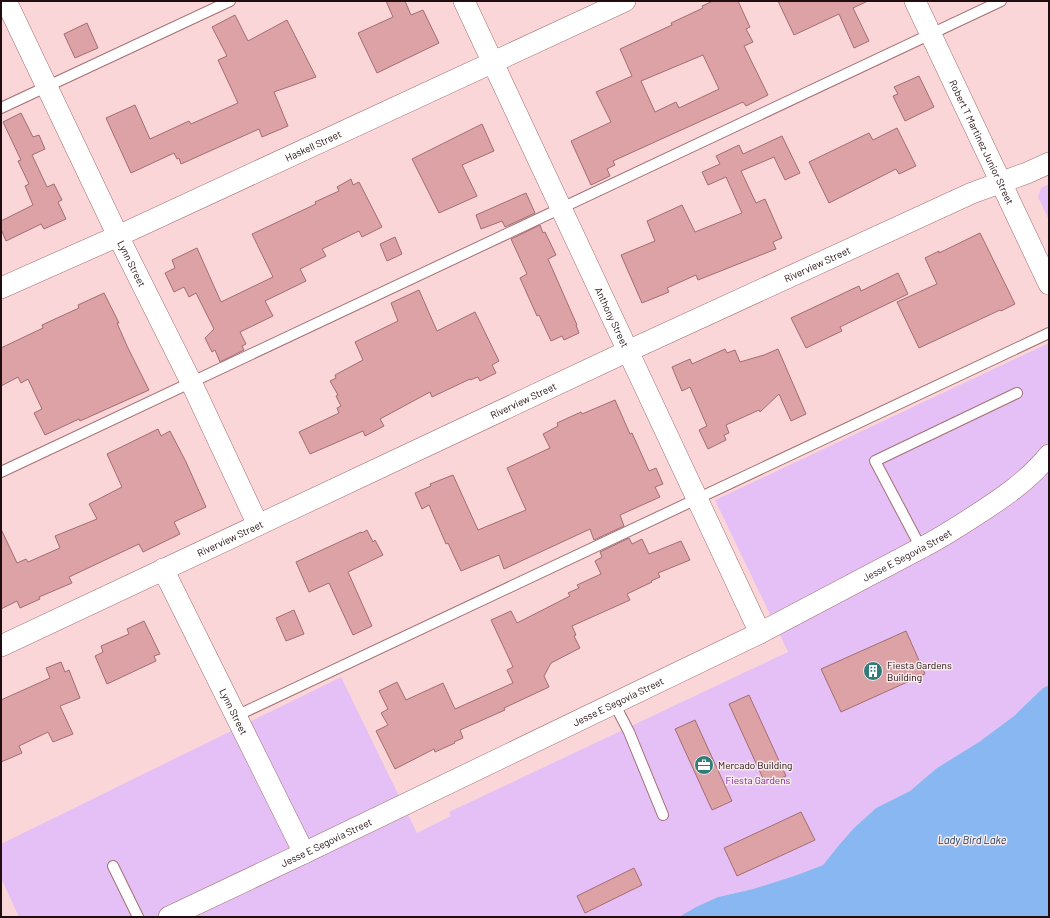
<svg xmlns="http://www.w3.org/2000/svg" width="1050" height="918" font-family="Barlow,sans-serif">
	<rect width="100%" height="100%" fill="#fbd6d8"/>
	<g fill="#e5c0f6">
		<path d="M1049 184V220L1038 197 1041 188Z"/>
		<path d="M1049 343V685L1043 688 1014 716 979 742 937 768 910 791 876 808 854 828 839 845 823 865 797 875 753 889 718 897 696 907 679 917H19L1 878V844L341 677 417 833 451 816 449 812 788 652 715 500Z"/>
	</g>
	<path fill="#89b7f2" d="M1049 685V917H679L696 907 718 897 753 889 797 875 823 865 839 845 854 828 876 808 910 791 937 768 979 742 1014 716 1043 688Z"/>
	<g fill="#dca2a5" stroke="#a36d71" fill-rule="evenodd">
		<path d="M386 1H405L411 15 423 10 439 43 377 73 358 33 393 17Z"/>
		<path d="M713 1H738L750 27 746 29 753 42 744 46 768 95 746 106 743 102 613 161 615 165 607 169 610 176 591 185 571 141 611 122 596 92 632 76 620 49 672 25 671 23 703 8 702 6ZM703 55 719 89 679 108 676 102 655 112 641 81Z"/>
		<path d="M778 1H868L853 8 869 41 854 48 839 14 794 35Z"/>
		<path d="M235 15 248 41 287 20 316 77 274 92 288 126 262 137 259 129 181 164 179 158 177 159 174 153 131 173 106 118 135 105 150 139 189 121 191 124 238 103 218 60 227 56 212 27Z"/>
		<path d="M87 23 98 48 75 58 64 34Z"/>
		<path d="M919 76 934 107 905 121 893 96 898 94 894 87Z"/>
		<path d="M21 113 33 137 39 135 45 149 32 155 47 187 54 184 62 200 58 202 66 219 44 229 41 224 6 241 1 229V221L33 205 25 186 29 184 18 161 21 160 3 122Z"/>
		<path d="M482 124 494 151 462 165 477 196 439 213 412 159Z"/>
		<path d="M897 128 916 166 899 174 896 169 829 203 809 162 869 133 873 140Z"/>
		<path d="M782 136 800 173 785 180 774 157 741 171 756 203 765 199 782 238 773 242 776 249 698 280 696 275 667 288 669 292 642 303 621 255 655 241 647 221 682 205 695 232 742 213 726 177 708 185 702 172 720 164 716 156 739 145 743 154Z"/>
		<path d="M351 179 353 185 359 182 382 227 362 237 359 231 322 249 326 256 300 269 306 281 265 301 273 316 240 332 246 344 242 346 244 350 220 362 215 350 212 352 205 338 214 329 196 293 189 297 184 287 174 292 165 273 175 268 172 260 197 248 221 302 273 277 252 234 316 204 315 202 339 191 337 187Z"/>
		<path d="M526 193 535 213 505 227 502 221 481 229 476 215Z"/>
		<path d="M540 225 543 233 545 232 556 255 548 259 577 325H576L579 333 564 340 562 336 551 341 539 315 537 316 520 278 527 274 511 239Z"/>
		<path d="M980 233 1015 304 1001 311 1000 310 919 348 897 302 937 284 925 258 939 251V253Z"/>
		<path d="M395 237 402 254 387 261 380 244Z"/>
		<path d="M898 273 908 294 840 327 842 331 806 348 791 318 859 286 861 291Z"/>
		<path d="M419 290 437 331 475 312 499 361 492 365 496 373 480 381 478 377 470 380V379L432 397 430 392 380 419 384 426 365 436 363 431 310 454 299 432 339 413 337 408 341 406 336 396 338 395 330 381 336 378 335 375 363 360 355 342 398 321 391 303Z"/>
		<path d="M104 293 119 323H117L127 346 149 390 80 421 79 419 45 435 34 413 42 409 28 379 21 383 18 377 1 386V348L43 328 42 325 79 308 78 305Z"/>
		<path d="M725 349 727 353 735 350 740 362 764 355 778 349 806 414 791 421 779 394 760 412 759 410 726 425 729 433 724 435 726 440 708 449 699 430 707 426 690 387 682 391 672 367 690 359 692 364Z"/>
		<path d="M615 400 630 434 632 433 649 471 656 468 663 484 655 487 660 497 620 515 624 526 594 540 590 529 504 569 499 555 461 571 448 543 446 544 429 505 422 509 415 493 431 486 430 484 453 475 478 530 526 510 507 468 550 448 543 434 558 426 557 423 581 412 582 414Z"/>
		<path d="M158 429 161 436 170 431 186 462 206 507 174 522 180 534 143 552 139 544 69 577 72 583 39 597 40 599 20 608 17 601 1 609V529L17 563 26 559 28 562 60 548 55 536 97 519 89 504 122 487 107 454Z"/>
		<path d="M367 530 373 542 375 540 383 555 348 572 372 626 353 635 329 583 309 592 296 562 361 532 362 533Z"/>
		<path d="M629 538 632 544 642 539 649 554 681 541 690 560 658 573 660 577 651 581 652 582 627 594 630 600 572 626 576 635 574 636 580 648 551 663 544 676 549 687 504 708 505 710 460 730 463 738 454 742 455 743 435 752 434 749 395 769 376 731 388 725 381 713 388 709 379 691 397 682 406 700 443 683 455 709 513 683 507 670 513 667 491 620 511 611 517 623 570 596 568 593 579 588 577 585 601 574 595 561 602 557 600 552Z"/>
		<path d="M294 610 304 634 286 641 276 618Z"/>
		<path d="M144 621 160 654 154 656 156 661 107 684 95 656 103 652 101 646 129 634 127 629Z"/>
		<path d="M906 631 925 674 841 712 821 669Z"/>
		<path d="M61 662 65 672 69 670 80 698 60 706 73 734 53 742 48 732 19 746 22 753 1 762V700L50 678 46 668Z"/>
		<path d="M749 695 786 776 766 785 729 704Z"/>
		<path d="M695 720 732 801 712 810 675 729Z"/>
		<path d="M801 812 815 840 737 876 724 848Z"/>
		<path d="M634 868 642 885 585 913 577 896Z"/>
	</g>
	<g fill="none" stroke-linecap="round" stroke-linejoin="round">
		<g stroke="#a56f72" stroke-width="12">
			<g id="service">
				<path d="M1 108 230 1"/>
				<path d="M1 472 1001 1"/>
				<path d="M921 548 875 461 1017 393"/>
				<path d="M614 703 629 732 663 815"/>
				<path d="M236 716 1049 333"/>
				<path d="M113 866 138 917"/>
			</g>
		</g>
		<g stroke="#a56f72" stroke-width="22">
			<g id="minor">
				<path id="s1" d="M6 1 118 236 191 382 258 525"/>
				<path id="s2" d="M464 1 760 633"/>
				<path id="s3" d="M915 1 1049 284"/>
				<path id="s4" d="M1 288 118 236 625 1"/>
				<path id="s5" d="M163 569 304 853"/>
				<path id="s6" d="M1 646 628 351 972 193 1027 173 1049 163"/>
				<path id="s7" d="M169 917 304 853 760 633 921 548C939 539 956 528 973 517 1001 499 1028 481 1049 455"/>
			</g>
		</g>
		<use href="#service" stroke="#fff" stroke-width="10"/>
		<use href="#minor" stroke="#fff" stroke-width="21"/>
	</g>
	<defs>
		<g id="building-disc" transform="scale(1)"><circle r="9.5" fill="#327b7b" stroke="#f7eaeb"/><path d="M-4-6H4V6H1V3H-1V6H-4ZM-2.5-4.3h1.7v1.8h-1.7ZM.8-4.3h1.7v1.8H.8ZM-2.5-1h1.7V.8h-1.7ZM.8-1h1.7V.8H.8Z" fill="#fff"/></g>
		<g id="office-disc" transform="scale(1)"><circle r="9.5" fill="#327b7b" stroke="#f7eaeb"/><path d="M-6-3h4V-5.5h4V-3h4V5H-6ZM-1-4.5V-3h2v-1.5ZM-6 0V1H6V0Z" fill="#fff"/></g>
	</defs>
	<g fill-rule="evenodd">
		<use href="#building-disc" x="873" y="671"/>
		<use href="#office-disc" x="704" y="765"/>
	</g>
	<g text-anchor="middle" stroke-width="3" stroke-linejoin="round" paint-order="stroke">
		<g font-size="10" fill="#210d0f" stroke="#f7eaeb">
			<text dy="4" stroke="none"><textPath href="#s3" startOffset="156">Robert T Martinez Junior Street</textPath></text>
			<text dy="4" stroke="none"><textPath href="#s4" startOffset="343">Haskell Street</textPath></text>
			<text dy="4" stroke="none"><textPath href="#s1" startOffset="291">Lynn Street</textPath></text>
			<text dy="4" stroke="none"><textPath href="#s6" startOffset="901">Riverview Street</textPath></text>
			<text dy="4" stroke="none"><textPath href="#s2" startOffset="349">Anthony Street</textPath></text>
			<text dy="4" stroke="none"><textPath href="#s6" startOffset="577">Riverview Street</textPath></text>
			<text dy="4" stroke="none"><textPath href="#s6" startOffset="253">Riverview Street</textPath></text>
			<text dy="4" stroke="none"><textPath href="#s7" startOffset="822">Jesse E Segovia Street</textPath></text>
			<text dy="4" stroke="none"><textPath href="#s7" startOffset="498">Jesse E Segovia Street</textPath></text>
			<text dy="4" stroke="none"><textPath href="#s5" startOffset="159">Lynn Street</textPath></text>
			<text dy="4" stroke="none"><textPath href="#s7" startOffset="174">Jesse E Segovia Street</textPath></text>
		</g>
		<g font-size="10" fill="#210d0f" stroke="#f7eaeb" text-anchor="start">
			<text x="887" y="669">Fiesta Gardens<tspan x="887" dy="12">Building</tspan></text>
			<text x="718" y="769">Mercado Building</text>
		</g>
		<g font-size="10" fill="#7c209d" stroke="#f7eaeb">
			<text x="758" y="784">Fiesta Gardens</text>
		</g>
		<g font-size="11" font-style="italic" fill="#16355b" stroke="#f7eaeb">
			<text x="972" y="844">Lady Bird Lake</text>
		</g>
	</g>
	<rect width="1050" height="918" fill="none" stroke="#210d0f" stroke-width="4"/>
</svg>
